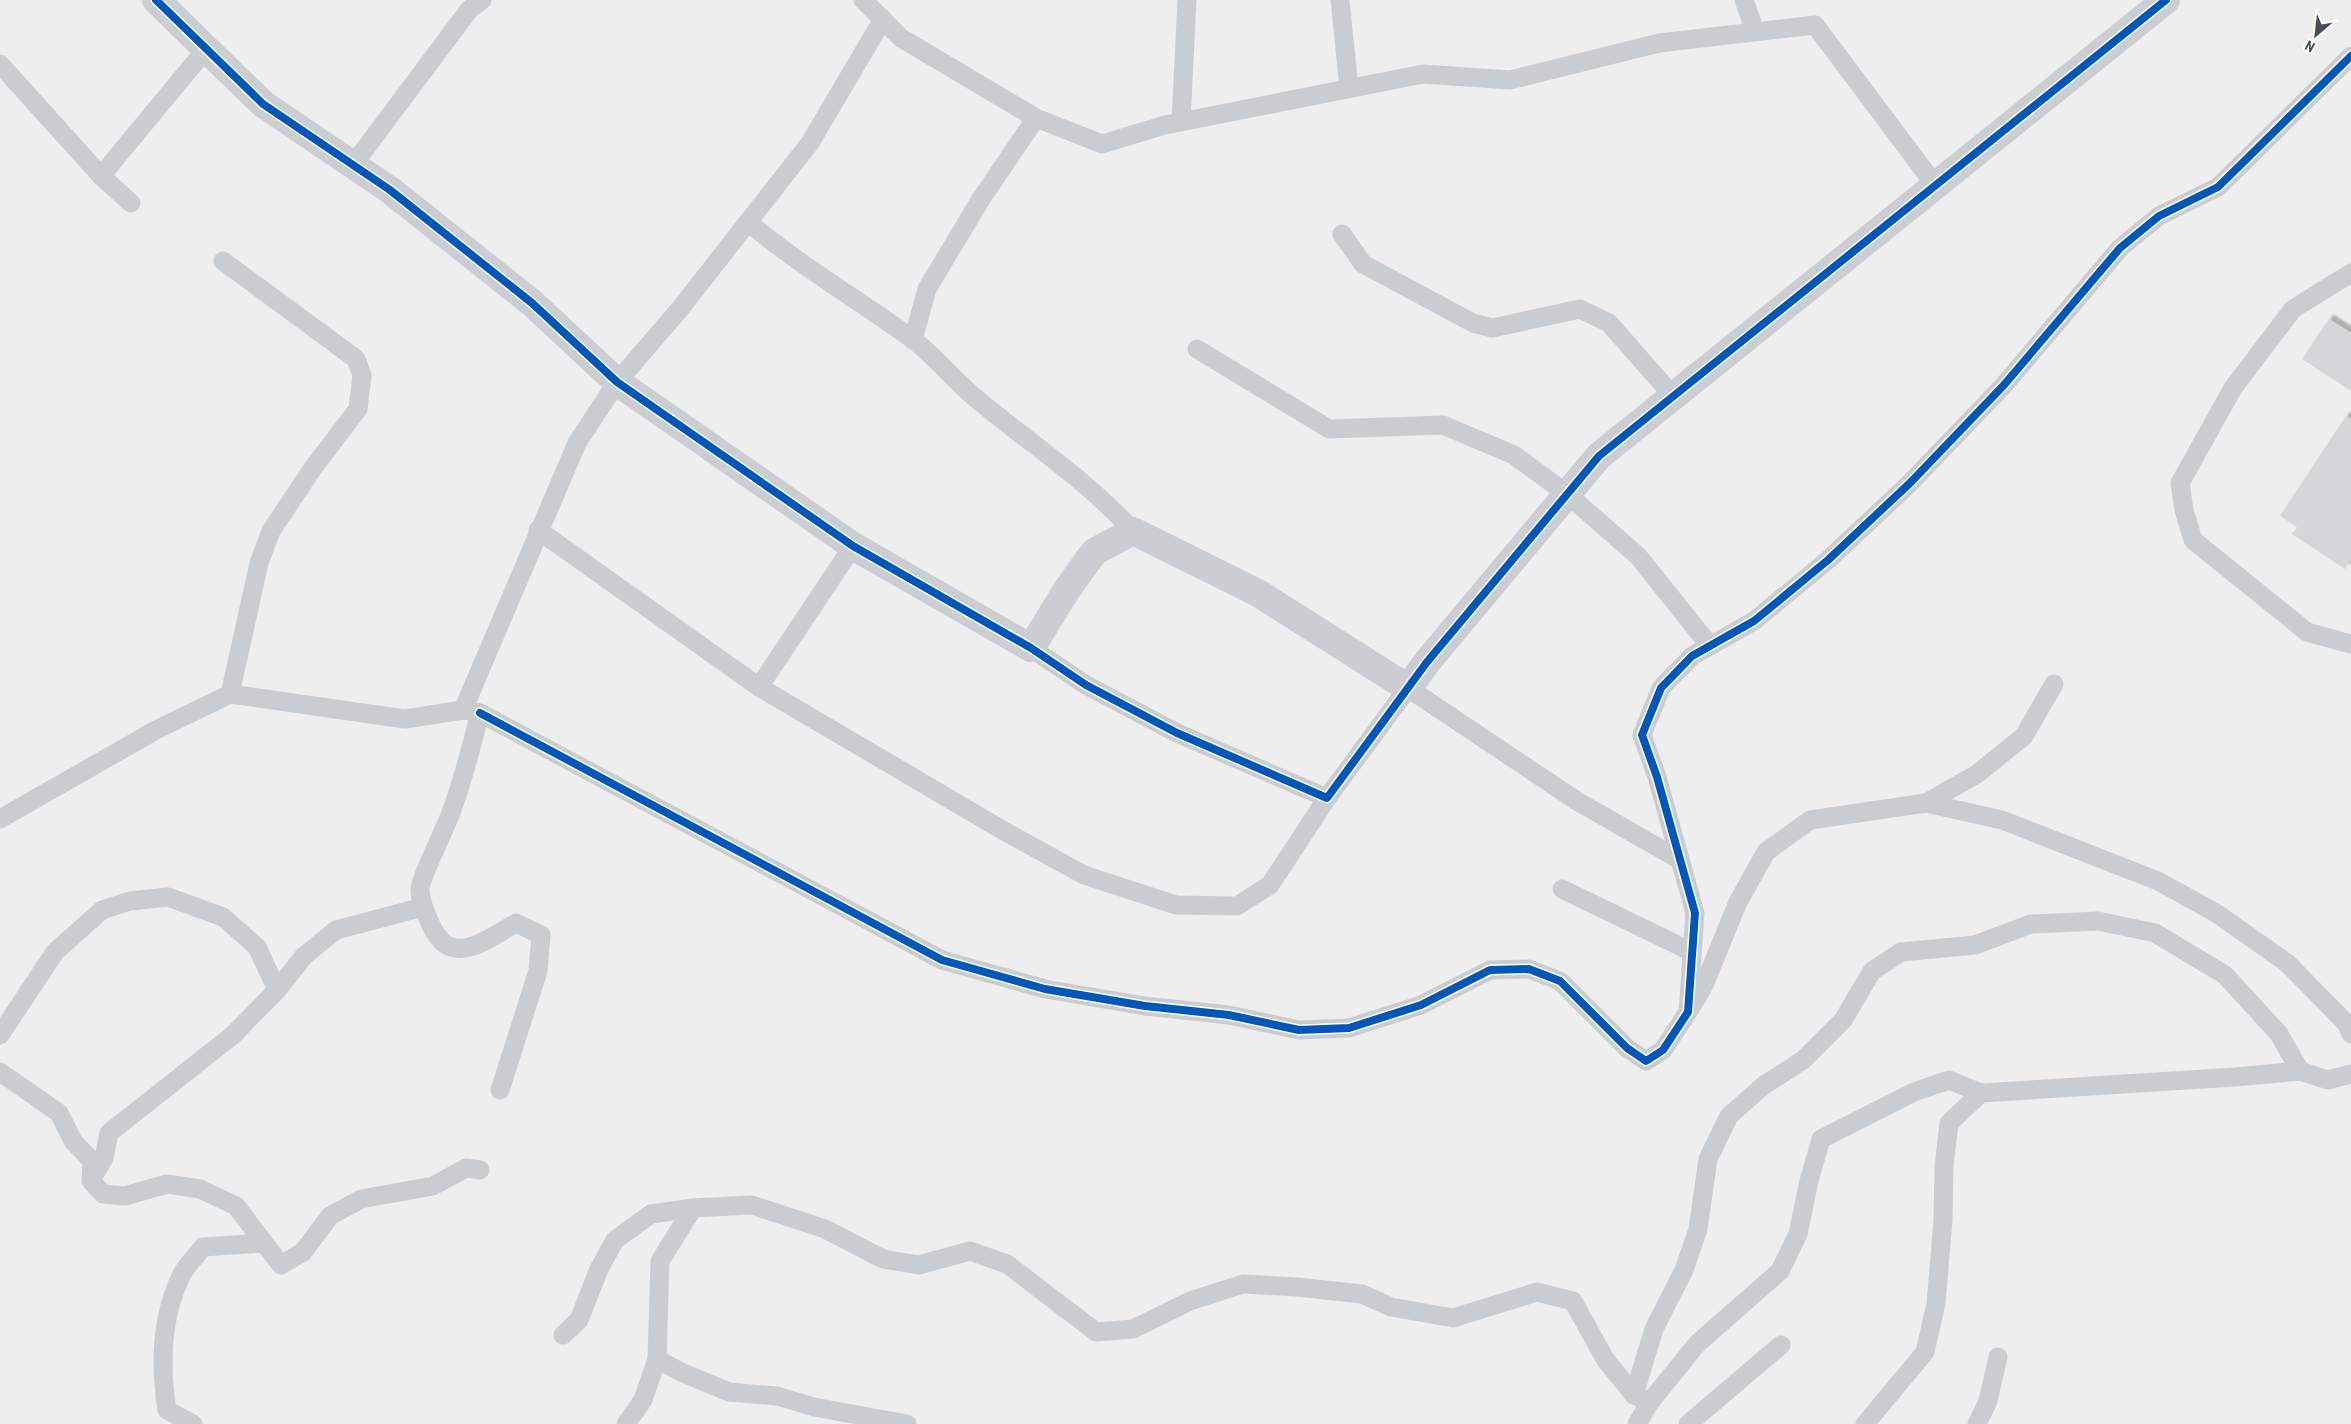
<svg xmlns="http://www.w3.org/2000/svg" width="2351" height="1424" font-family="'Roboto Condensed',sans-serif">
	<defs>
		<filter id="shadow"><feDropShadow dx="4.5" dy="-4.5" stdDeviation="1" flood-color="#0004"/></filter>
	</defs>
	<rect width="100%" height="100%" fill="#efeeee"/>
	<g fill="#d6d6d9" filter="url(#shadow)">
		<path d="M2329 319 2351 333V391L2302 359Z"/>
		<path d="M2346 416 2351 419V559L2345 569 2292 534 2297 527 2280 516Z"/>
	</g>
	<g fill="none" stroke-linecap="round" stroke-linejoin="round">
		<g stroke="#cacdcf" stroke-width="19">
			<path d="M863 0 901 38 1036 118 1102 144 1165 125 1423 74 1510 80 1659 43 1815 25 1935 185"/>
			<path d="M1340 0 1349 89"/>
			<path d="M1744 0 1755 31"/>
			<path d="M0 64 101 176 131 203"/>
			<path d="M1181 122 1187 0"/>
			<path d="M353 165 469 10 482 0"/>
			<path d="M101 176 206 49"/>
			<path d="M748 222C799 265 857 299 911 338 933 354 951 377 972 395 1026 441 1085 478 1133 531"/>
			<path d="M1342 234 1363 264 1473 323 1492 328 1580 309 1609 323 1673 396"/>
			<path d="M2351 273 2293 309 2233 388 2180 483 2184 510 2193 540 2307 632 2351 644"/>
			<path d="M913 340 927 289 981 199 1036 118"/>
			<path d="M1197 349 1329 429 1443 425 1514 455 1567 494 1638 556 1710 646"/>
			<path d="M538 530 759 687 1004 831 1084 875 1176 905 1237 906 1270 885 1327 798"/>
			<path d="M1031 648 1086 685 1177 733 1327 798 1408 688 1577 801 1680 860"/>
			<path d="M759 687 853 546"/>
			<path d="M230 694 405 719 463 710 480 713C471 747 463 782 450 815 445 829 420 879 420 889 420 902 426 914 431 925 451 970 487 939 516 923L541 935 538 971 500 1090"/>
			<path d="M463 710 577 443 617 382 679 310 810 143 883 19"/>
			<path d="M480 713 942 960 1045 989 1145 1006 1229 1015 1299 1030 1349 1028 1421 1005 1490 970 1529 969 1560 981 1627 1048 1646 1061 1663 1050 1688 1012 1695 913 1657 777 1642 735 1661 688 1692 656 1754 621 1828 560 1910 483 2004 385 2120 248 2159 216 2218 187 2351 56"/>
			<path d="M1926 803 1977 774 2024 736 2054 684"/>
			<path d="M0 819 156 730 230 694 259 563 271 531 313 468 358 409 362 375 356 359 223 261"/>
			<path d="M1562 889 1692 952"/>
			<path d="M1690 1009 1704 985 1738 902 1766 852 1810 820 1926 803 2002 820 2158 881 2216 913 2287 963 2346 1023 2351 1034"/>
			<path d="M0 1035 55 952 102 910 130 901 168 897 223 917 257 947 277 990"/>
			<path d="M0 1072 59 1113 73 1141 92 1161 91 1181 103 1194 125 1196 167 1184 200 1189 236 1206 281 1265 303 1252 330 1216 361 1199 433 1186 466 1168 480 1170"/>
			<path d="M93 1177 104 1158 109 1133 233 1035 277 990 304 956 336 930 423 907"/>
			<path d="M563 1335 579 1320 599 1269 615 1240 651 1214 693 1208 752 1205 825 1229 883 1259 919 1265 970 1251 1007 1264 1096 1332 1133 1329 1190 1301 1243 1284 1297 1287 1362 1294 1391 1307 1453 1318 1537 1292 1573 1301 1605 1359 1634 1395 1650 1402"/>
			<path d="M657 1359 681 1372 729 1392 777 1396 814 1407 907 1424"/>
			<path d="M1634 1395 1654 1329 1684 1270 1698 1229 1708 1159 1729 1116 1763 1086 1803 1060 1843 1020 1872 971 1901 952 1975 945 2031 924 2098 921 2155 933 2225 975 2279 1034 2300 1071"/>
			<path d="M193 1424 167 1410C160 1365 161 1316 182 1274 187 1265 196 1256 203 1247L263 1243"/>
			<path d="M626 1424 643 1400 657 1359 660 1261 693 1208"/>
			<path d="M1637 1424 1650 1402 1697 1344 1780 1271 1798 1234 1809 1181 1821 1139 1914 1092 1949 1080 1981 1093"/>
			<path d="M1688 1424 1781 1345"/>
			<path d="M1865 1424 1925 1352 1936 1304 1943 1220 1944 1166 1949 1123 1981 1093 2235 1077 2300 1071 2328 1080 2351 1074"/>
			<path d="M1977 1424 1988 1401 1998 1357"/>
		</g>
		<path stroke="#caced2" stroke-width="28" d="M156 0 263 104 390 190 532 303 617 382 853 546 1031 648 1068 588 1094 552 1133 531 1258 593 1408 688 1427 662 1599 456 2166 0"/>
		<g stroke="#fff" stroke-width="11">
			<g id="cycleway">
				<path d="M156 0 263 104 390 190 532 303 617 382 853 546 1031 648 1086 685 1177 733 1327 798 1427 662 1599 456 2166 0"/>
				<path d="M480 713 942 960 1045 989 1145 1006 1229 1015 1299 1030 1349 1028 1421 1005 1490 970 1529 969 1560 981 1627 1048 1646 1061 1663 1050 1688 1012 1695 913 1657 777 1642 735 1661 688 1692 656 1754 621 1828 560 1910 483 2004 385 2120 248 2159 216 2218 187 2351 56"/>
			</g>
		</g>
		<use href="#cycleway" stroke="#0057b8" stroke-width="8"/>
	</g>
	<g transform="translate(2316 35) rotate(208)" stroke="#ffffff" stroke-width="4" paint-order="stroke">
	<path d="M0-4L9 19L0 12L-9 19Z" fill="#444f5c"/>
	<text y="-8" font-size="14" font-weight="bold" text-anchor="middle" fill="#444f5c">N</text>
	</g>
</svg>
